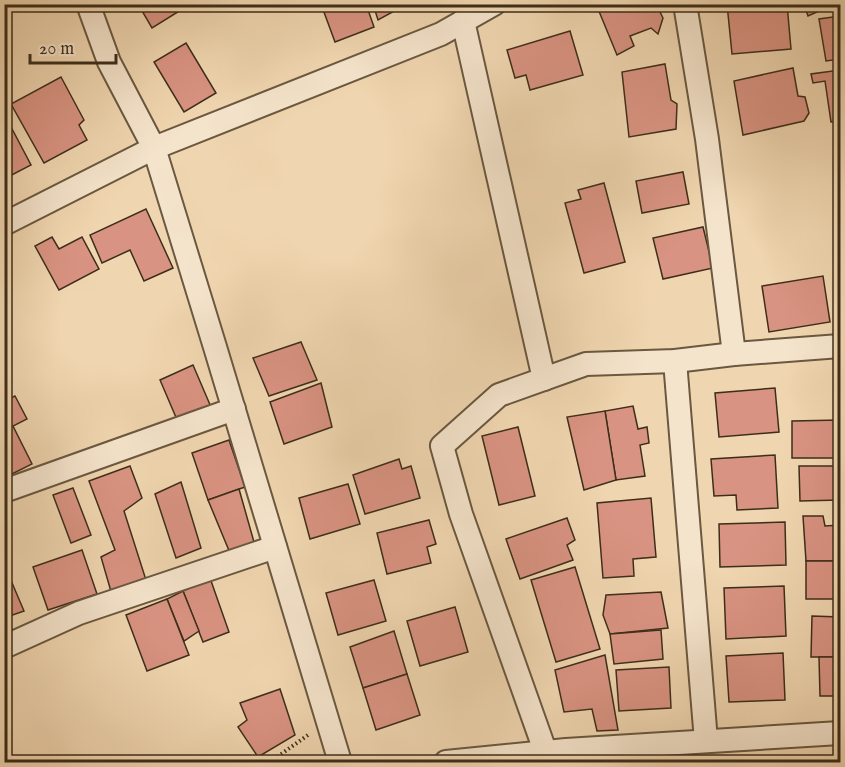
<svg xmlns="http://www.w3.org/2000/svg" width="845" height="767" font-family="'IM FELL English',serif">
	<rect width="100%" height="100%" fill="#f0d6b0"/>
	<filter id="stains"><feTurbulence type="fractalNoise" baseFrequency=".00333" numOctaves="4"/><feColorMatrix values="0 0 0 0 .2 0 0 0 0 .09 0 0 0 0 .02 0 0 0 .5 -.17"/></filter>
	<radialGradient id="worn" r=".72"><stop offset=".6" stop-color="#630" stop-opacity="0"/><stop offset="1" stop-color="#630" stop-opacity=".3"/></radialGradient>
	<g fill="#d99382" stroke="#3d2e1a" stroke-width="1.5">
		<path d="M138 4H189V5L152 28Z"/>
		<path d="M321 4H366L374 27 335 42Z"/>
		<path d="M373 4H407L378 20Z"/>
		<path d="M596 4H656L663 18 658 34 651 28 630 36 634 46 617 55Z"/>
		<path d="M727 4H787L791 49 732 54Z"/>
		<path d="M804 4H835L808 16Z"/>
		<path d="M840 16V59L826 61 819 19Z"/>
		<path d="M570 31 583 75 530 90 526 75 515 78 507 50Z"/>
		<path d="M186 43 216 93 184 112 154 62Z"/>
		<path d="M665 64 671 100 677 104 676 129 629 137 622 72Z"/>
		<path d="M793 68 798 96 805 97 809 113 804 121 743 135 734 81Z"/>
		<path d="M840 70V121L831 122 825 81 813 83 811 74Z"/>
		<path d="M61 77 84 120 79 125 87 140 44 163 11 104Z"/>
		<path d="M10 125 31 165 4 179V128Z"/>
		<path d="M683 172 689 204 642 213 636 181Z"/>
		<path d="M604 183 625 262 584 273 565 203 581 199 578 190Z"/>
		<path d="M146 209 173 268 144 281 130 250 102 263 90 235Z"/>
		<path d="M703 227 713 268 663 279 653 238Z"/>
		<path d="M52 237 59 249 82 237 99 269 59 290 35 246Z"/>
		<path d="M4 273 11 290 4 318Z"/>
		<path d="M823 276 830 322 769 332 762 286Z"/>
		<path d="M301 342 317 380 269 396 253 358Z"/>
		<path d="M193 365 211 407 178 422 160 380Z"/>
		<path d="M321 383 332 427 284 444 270 402Z"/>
		<path d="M775 388 779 432 719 437 715 393Z"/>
		<path d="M15 396 27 419 13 426 32 464 4 478V401Z"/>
		<path d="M633 406 638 429 647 427 649 443 640 445 645 476 616 480 605 411Z"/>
		<path d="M605 411 616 480 584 490 567 417Z"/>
		<path d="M840 420V458H792V421Z"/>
		<path d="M518 427 535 496 499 505 482 436Z"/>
		<path d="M229 440 245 487 208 500 192 453Z"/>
		<path d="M775 455 778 508 737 510 736 495 714 496 711 459Z"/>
		<path d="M399 459 402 469 411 466 420 498 365 514 353 475Z"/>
		<path d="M130 466 142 498 124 511 146 580 112 595 101 557 115 550 89 481Z"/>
		<path d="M799 466H840V500L800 501Z"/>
		<path d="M181 482 201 548 176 558 155 494Z"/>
		<path d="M348 484 360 524 310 539 299 498Z"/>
		<path d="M73 488 91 535 71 543 53 495Z"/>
		<path d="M239 489 254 542 230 553 208 500Z"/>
		<path d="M651 498 656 557 633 559 634 576 603 578 597 503Z"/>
		<path d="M803 516H823L825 526 840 525V561H806Z"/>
		<path d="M567 518 575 540 567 545 573 560 520 579 506 539Z"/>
		<path d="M429 520 436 544 427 547 431 563 387 574 377 533Z"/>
		<path d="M785 522 786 565 720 567 719 524Z"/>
		<path d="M82 550 97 594 48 610 33 567Z"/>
		<rect x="806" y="561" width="34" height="38"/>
		<path d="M4 564 24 611 4 618Z"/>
		<path d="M575 567 600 649 556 662 531 580Z"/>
		<path d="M210 578 229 632 203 642 183 591Z"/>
		<path d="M374 580 386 621 338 635 326 593Z"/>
		<path d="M784 586 786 636 726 639 724 588Z"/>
		<path d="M183 591 199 631 184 641 167 599Z"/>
		<path d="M661 592 668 628 610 634 603 615 606 595Z"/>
		<path d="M167 599 189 655 147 671 126 615Z"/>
		<path d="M455 607 468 652 420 666 407 621Z"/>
		<path d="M812 616 840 617V657H811Z"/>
		<path d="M661 630 663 659 614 664 610 634Z"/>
		<path d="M394 631 407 674 363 688 350 647Z"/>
		<path d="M783 653 785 700 729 702 726 656Z"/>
		<path d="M605 655 618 730 597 731 592 709 564 712 555 670Z"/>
		<path d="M819 657H840V696H820Z"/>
		<path d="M669 667 671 708 619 711 616 670Z"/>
		<path d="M407 674 420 715 376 730 363 688Z"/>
		<path d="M280 689 295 735 258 757 238 727 247 720 240 703Z"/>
	</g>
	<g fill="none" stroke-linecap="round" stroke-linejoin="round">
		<g stroke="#6a5840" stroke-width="26">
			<g id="minor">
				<path d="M88 4 109 62 154 148 215 347 340 762"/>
				<path d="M685 4 707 139 734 354"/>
				<path d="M463 21 544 379"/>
				<path d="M4 224 154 148 441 34 494 4"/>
				<path d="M675 361 706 741"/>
				<path d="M4 491 234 409"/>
				<path d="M4 647 79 613 275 547"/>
				<path d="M446 762 566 750 840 733"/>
				<path d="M549 762 461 514 442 446 499 395 586 364 675 361 734 354 840 346"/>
			</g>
		</g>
		<path stroke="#3d2e1a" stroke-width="4" stroke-dasharray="1.5 3" stroke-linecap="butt" d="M270 762 308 735"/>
		<use href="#minor" stroke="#f5e4cc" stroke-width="22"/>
	</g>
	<rect width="845" height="767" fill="none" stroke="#f0d6b0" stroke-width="24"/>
	<rect x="6" y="6" width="833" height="755" fill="none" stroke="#3d2e1a" stroke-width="3"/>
	<rect x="12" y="12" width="821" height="743" fill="none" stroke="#3d2e1a" stroke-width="1.5"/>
	<path d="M30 54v9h86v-9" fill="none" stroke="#3d2e1a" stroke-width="3"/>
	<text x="39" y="54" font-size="18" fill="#3d2e1a" stroke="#f5e4cc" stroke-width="4.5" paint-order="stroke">20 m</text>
	<rect width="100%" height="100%" filter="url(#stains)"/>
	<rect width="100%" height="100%" fill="url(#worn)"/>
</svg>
